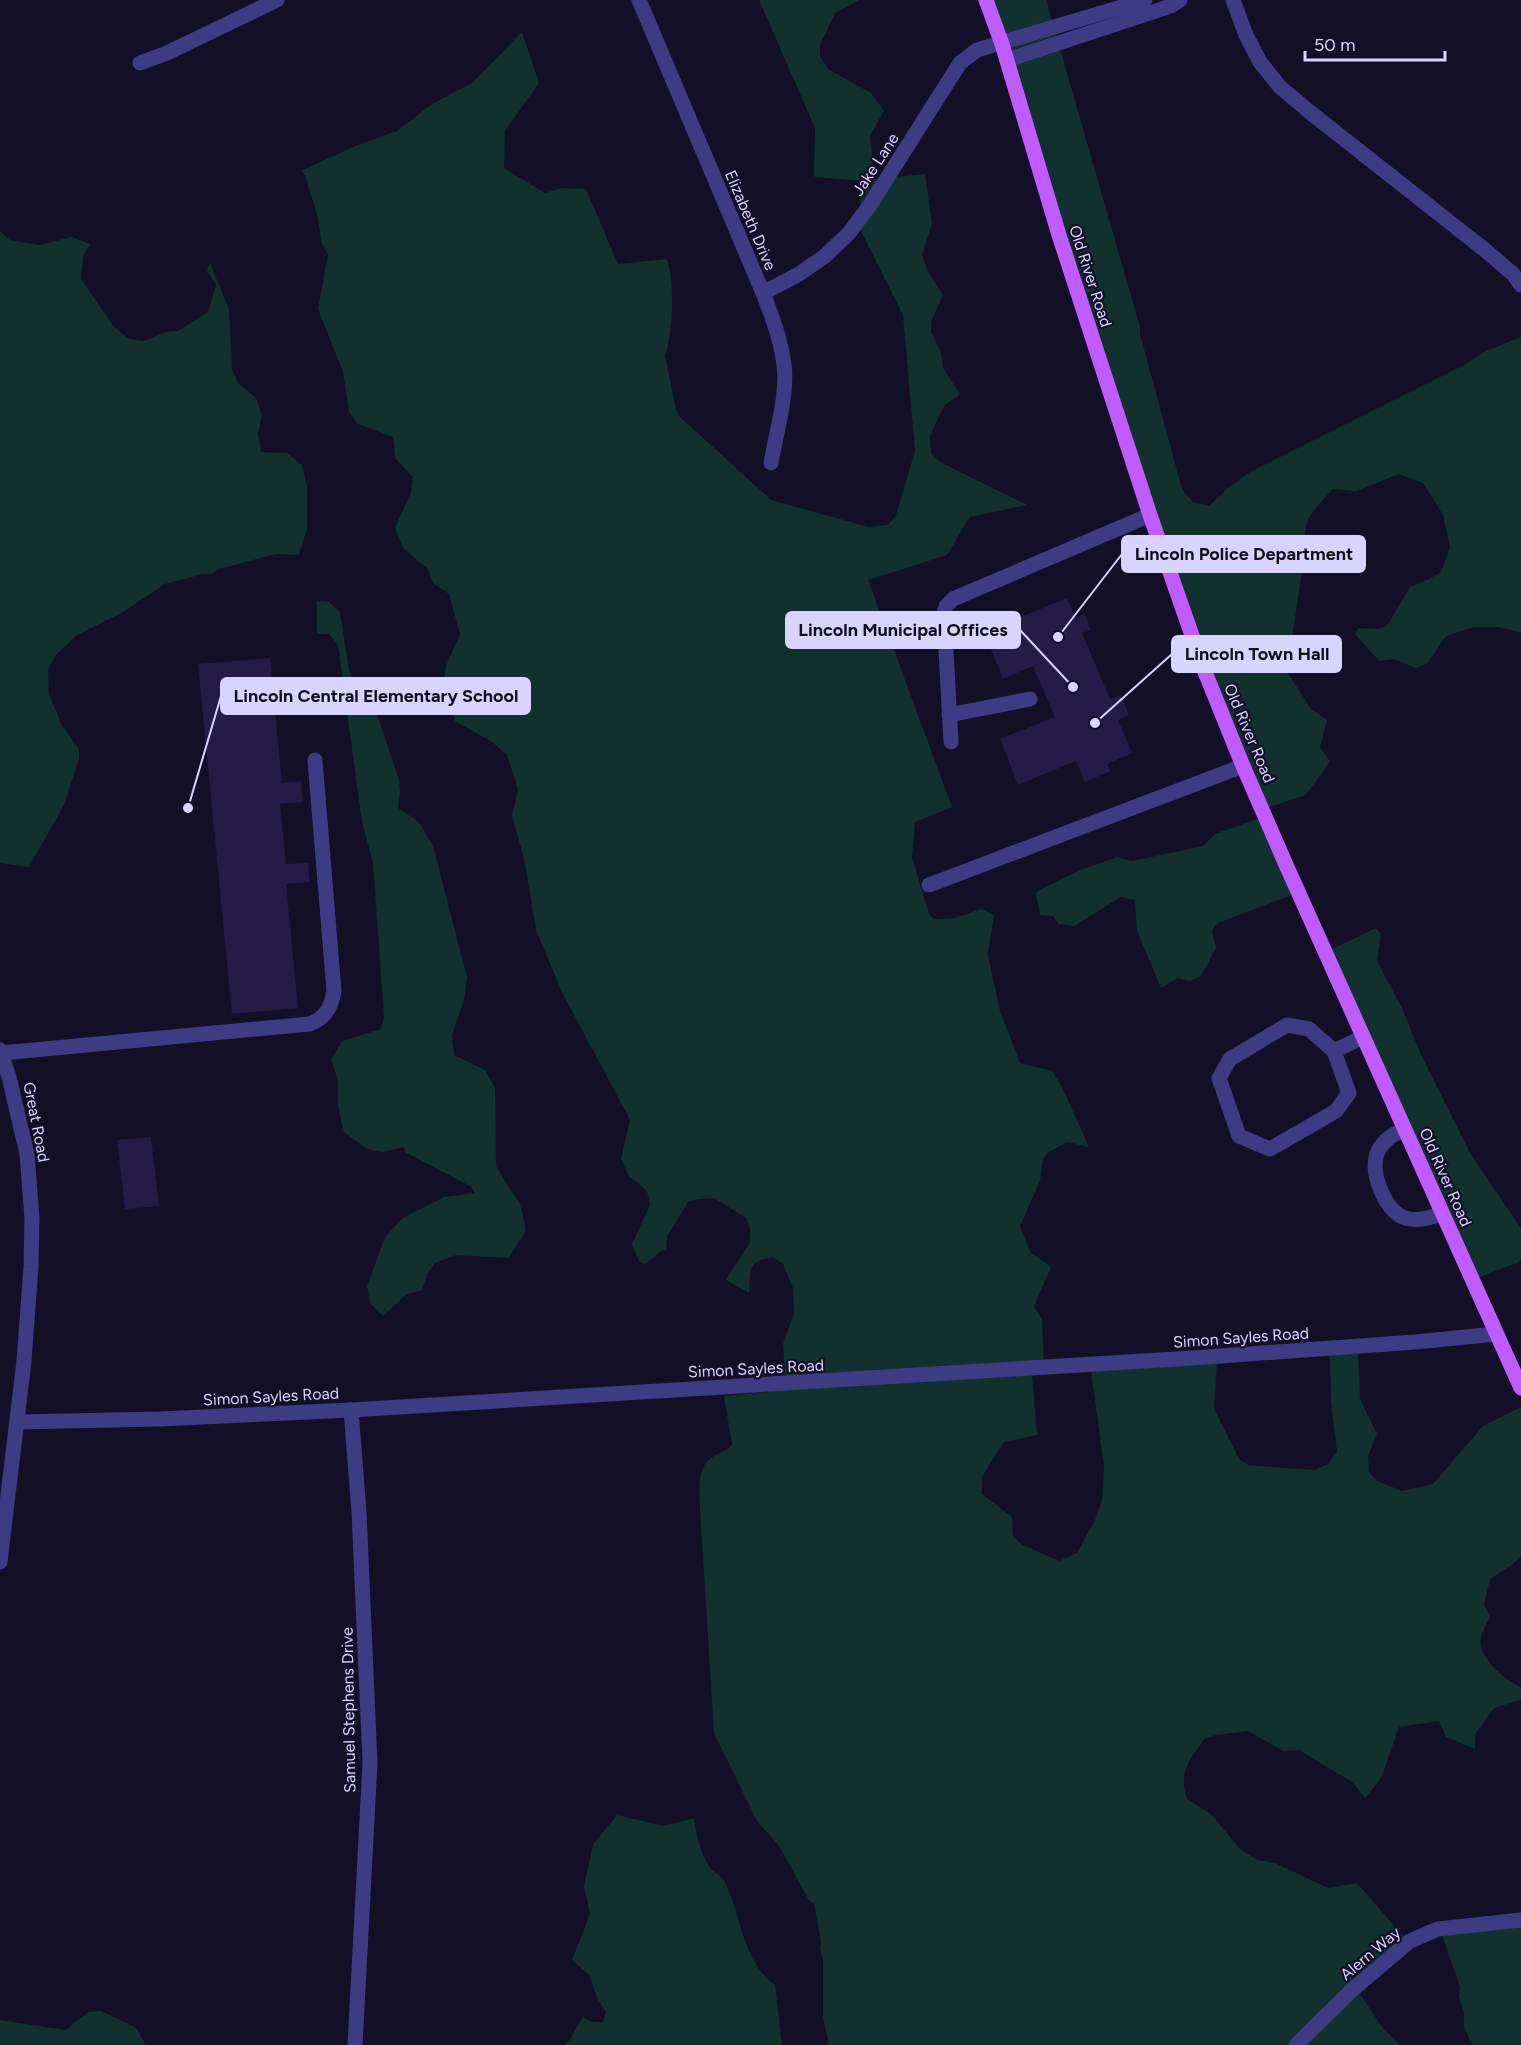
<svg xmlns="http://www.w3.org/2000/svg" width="1521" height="2045" font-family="Figtree,sans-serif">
	<rect width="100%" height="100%" fill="#130f26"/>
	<g fill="#12302e">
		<path d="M759 0H859L835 13 820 45V56L828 69 871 93 884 111 870 135 874 179 925 174 932 223 922 255 928 272 943 295 931 322V332L941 352 943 368 960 394 944 406 930 436 931 453 940 462 1027 505 970 517 947 555 868 580 952 807 915 822 912 857 929 914 934 919 955 918 981 909 994 915 988 955 1000 1011 1020 1063 1052 1071 1062 1087 1089 1147 1067 1142 1049 1152 1043 1159 1040 1181 1020 1226 1030 1252 1051 1267 1034 1306 1042 1320 1044 1369 1032 1375 1037 1435 1004 1442 982 1477V1494L1012 1517 1013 1535 1021 1544 1059 1561 1077 1553 1095 1520 1102 1500 1104 1467 1091 1370 1217 1361 1214 1409 1239 1459 1248 1465 1315 1470 1328 1464 1337 1452 1331 1403 1330 1354 1358 1352 1360 1399 1377 1434 1368 1456 1369 1472 1377 1481 1402 1491 1433 1484 1483 1426 1521 1407V1556L1513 1564 1490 1579 1484 1605 1490 1617C1487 1624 1481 1632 1481 1639 1478 1658 1505 1680 1521 1687V1700L1494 1708 1475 1734V1749L1446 1737 1439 1721 1399 1727 1381 1778 1365 1798 1352 1782 1299 1750 1283 1751 1248 1731 1216 1735 1204 1739C1190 1761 1178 1771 1187 1799L1211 1814 1240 1849 1257 1860 1275 1863 1328 1888 1357 1883 1405 1938 1354 1985 1382 2027 1400 2045H829L823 2017V1959L820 1949 821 1943 814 1904 809 1900 779 1846 757 1821 714 1733 700 1509C700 1494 696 1468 711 1458 719 1452 725 1453 732 1445L724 1396 778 1391 786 1388 783 1344 794 1314 793 1288 783 1264 773 1257C746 1262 751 1269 749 1293L726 1280 750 1242V1228L746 1218 714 1198 698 1199 688 1202 667 1237 666 1251 662 1250 645 1264 639 1261 632 1244 650 1205 647 1191 629 1176 621 1159 630 1120 562 992 536 930 524 858 512 816 518 789 507 755 492 742 455 721 443 685 446 666 460 634 449 594 433 583 428 569 403 548 395 528 411 492 413 477 395 458 393 437 358 424 349 412 343 372 318 309 328 254 322 245 318 218 305 175 301 171 355 146 397 131 432 104 472 83 522 32 539 83 505 131 504 168 545 193 562 188 586 189 618 264 667 259C675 284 673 332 665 356L676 409 679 416 771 500 869 527 888 525 896 515 915 451 903 315 859 227 862 181 815 177 814 173 815 128Z"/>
		<path d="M983 0H1046L1140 327V334L1182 489 1193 502 1209 506 1228 488 1250 472 1464 365 1486 351 1521 337V633L1499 627H1474L1446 636 1428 663 1416 668 1394 659 1379 661 1355 634 1358 628 1378 629 1387 626 1410 587 1427 580 1441 572 1450 547 1443 515 1423 483 1399 474 1356 491 1333 489C1311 514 1295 524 1313 557L1302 571 1287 672 1311 709 1327 720 1320 747 1330 761 1306 795 1260 810 1149 530Z"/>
		<path d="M0 231 10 240 40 245 72 237 90 244 83 257 81 279 113 326 129 339 144 341 166 332 178 331 208 312 216 285 207 270 210 263 229 309 232 369 238 383 256 398 262 415 258 434 261 452 287 453 302 465 307 486V529L299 555 276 554 219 569 212 574H203L165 584 123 612 77 635 56 655 48 670 49 694 62 726 79 749V759L64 805 29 867 0 863Z"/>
		<path d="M317 601 329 602 340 612 350 675 363 687 375 708 399 780 400 791 398 808 419 822 433 846 467 977 464 1000 452 1035 454 1055 485 1070 495 1088 496 1166 520 1204 526 1230 509 1258 456 1255 435 1263 426 1275 427 1276 422 1290 407 1294 383 1316 370 1303 367 1286 385 1237 403 1218 444 1197 475 1193 470 1186 405 1152 404 1147 382 1152 367 1149 344 1132 338 1106V1079L331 1059 342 1041 381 1029 384 1017 373 863 362 822 338 645 329 634H317Z"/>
		<path d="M1260 818 1294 894 1218 923 1212 930 1216 948 1201 976 1190 981 1178 978 1161 988 1137 931 1135 900 1121 897 1074 926 1058 924 1053 916 1040 915 1036 893 1041 889 1083 869 1117 857 1132 861 1203 846 1215 834Z"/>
		<path d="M1376 928 1381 934 1377 961 1402 1008 1421 1055 1470 1153 1521 1228V1259L1517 1263 1474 1279 1326 952Z"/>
		<path d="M617 1815 663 1826 694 1818C696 1834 700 1851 709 1866 713 1873 722 1875 725 1882 742 1917 742 1961 775 1985L782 2045H563L569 2041 583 2017 592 2022H603L606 2012 597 1998 589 1975 572 1960 590 1914 584 1886 593 1844Z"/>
		<path d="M1521 1922V2045H1472L1464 2026V2012L1459 1997 1460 1987 1442 1935Z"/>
		<path d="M101 2011 135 2027 146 2045H0V2020L66 2030 88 2012Z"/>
	</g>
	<g fill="#241b47">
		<path d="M1067 598 1076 618 1085 614 1091 630 1082 633 1110 699 1121 695 1129 715 1118 720 1132 753 1107 764 1111 771 1085 782 1076 761 1018 785 1000 739 1055 717 1033 666 1003 679 984 632Z"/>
		<path d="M270 658 282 783 301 781 303 802 280 804 286 864 308 863 310 882 286 884 298 1008 232 1014 198 664Z"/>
		<path d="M151 1137 159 1206 125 1209 117 1140Z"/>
	</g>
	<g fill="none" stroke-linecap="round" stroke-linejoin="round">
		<g stroke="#3d3b84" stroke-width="15">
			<path d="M639 0 763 293C772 316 781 340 784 365 788 395 776 433 771 463"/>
			<path d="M1233 0 1246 35 1260 62 1280 87 1311 113 1485 250 1513 274 1521 285"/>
			<path d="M1007 60 1171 6 1180 0"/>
			<path d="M140 63 167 53 277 0"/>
			<path d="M763 293 799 274 825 256 849 233 870 205 960 63 977 50 1145 0"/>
			<path d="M949 715 1030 699"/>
			<path d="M951 742 944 614 946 606 953 599 1150 515"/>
			<path d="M929 885 1243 766"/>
			<path d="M0 1050 9 1077 27 1154 32 1219 31 1267 24 1361 0 1562"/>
			<path d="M1334 1051 1349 1093 1336 1111 1270 1149 1239 1136 1219 1078 1230 1059 1287 1025 1309 1029 1334 1051 1363 1037"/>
			<path d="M2 1053 310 1024C326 1017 331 1008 334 991L315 760"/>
			<path d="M1405 1129C1373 1142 1369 1164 1382 1193 1395 1222 1414 1225 1442 1213"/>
			<path d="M351 1410 359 1512 370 1763 355 2045"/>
			<path d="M18 1422 160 1419 351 1410 1192 1358 1415 1342 1496 1334"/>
			<path d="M1296 2045 1352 1990 1410 1941 1438 1929 1521 1920"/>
		</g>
		<path stroke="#c05cfe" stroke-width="15" d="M986 0 1002 44 1059 235 1150 515 1203 667 1243 766 1287 867 1521 1388"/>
	</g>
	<g text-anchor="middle" stroke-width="4.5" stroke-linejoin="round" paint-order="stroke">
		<g font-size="16" fill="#d9d4ff" stroke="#130f26">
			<text transform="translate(875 164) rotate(-57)" y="6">Jake Lane</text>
			<text transform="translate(751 220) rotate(67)" y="6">Elizabeth Drive</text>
			<text transform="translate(1091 276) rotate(72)" y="6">Old River Road</text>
			<text transform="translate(1250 733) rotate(67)" y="6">Old River Road</text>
			<text transform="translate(37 1122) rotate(79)" y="6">Great Road</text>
			<text transform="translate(1446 1177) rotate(66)" y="6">Old River Road</text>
			<text transform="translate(1241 1337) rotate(-4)" y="6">Simon Sayles Road</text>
			<text transform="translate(756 1368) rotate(-3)" y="6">Simon Sayles Road</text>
			<text transform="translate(271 1396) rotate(-3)" y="6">Simon Sayles Road</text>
			<text transform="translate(348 1710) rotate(-91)" y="6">Samuel Stephens Drive</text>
			<text transform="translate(1370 1953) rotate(-40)" y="6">Alern Way</text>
		</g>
	</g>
	<path fill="none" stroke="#d9d4ff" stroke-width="2" d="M1058 637L1122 554M1073 687L1020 630M1095 723L1172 654M188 808L221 696"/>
	<g fill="#d9d4ff" stroke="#130f26" stroke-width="2">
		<circle cx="1058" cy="637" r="6"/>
		<circle cx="1073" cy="687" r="6"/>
		<circle cx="1095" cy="723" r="6"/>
		<circle cx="188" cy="808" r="6"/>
	</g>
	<g fill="#d9d4ff" stroke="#d9d4ff" stroke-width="2">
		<rect x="1122" y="536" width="243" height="36" rx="6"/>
		<rect x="786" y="612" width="234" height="36" rx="6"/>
		<rect x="1172" y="636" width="169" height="36" rx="6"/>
		<rect x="221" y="678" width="309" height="36" rx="6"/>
	</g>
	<g font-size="18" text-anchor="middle" font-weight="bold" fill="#111">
		<text x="1244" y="560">Lincoln Police Department</text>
		<text x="903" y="636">Lincoln Municipal Offices</text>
		<text x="1257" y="660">Lincoln Town Hall</text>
		<text x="376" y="702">Lincoln Central Elementary School</text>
	</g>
	<path d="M1305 51v9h140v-9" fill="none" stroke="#d9d4ff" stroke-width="3"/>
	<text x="1314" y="51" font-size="18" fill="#d9d4ff" stroke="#130f26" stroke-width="4.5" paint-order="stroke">50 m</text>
</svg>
